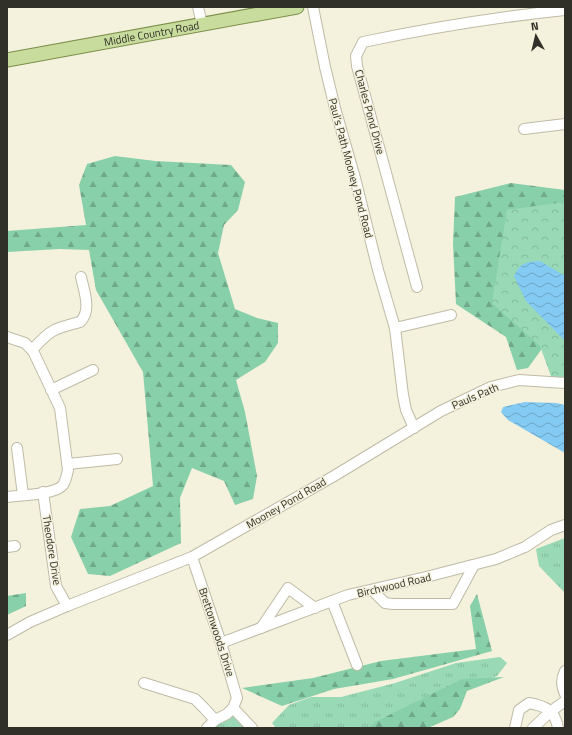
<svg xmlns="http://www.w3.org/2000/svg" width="572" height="735" font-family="'Titillium Web',sans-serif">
	<defs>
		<pattern id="grass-tufts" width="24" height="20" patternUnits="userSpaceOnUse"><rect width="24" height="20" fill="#99d9b6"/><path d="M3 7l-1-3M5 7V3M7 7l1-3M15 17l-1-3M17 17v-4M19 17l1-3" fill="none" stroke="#84bb9c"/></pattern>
		<pattern id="forest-firs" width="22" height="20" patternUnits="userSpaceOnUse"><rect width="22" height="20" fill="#88d0a9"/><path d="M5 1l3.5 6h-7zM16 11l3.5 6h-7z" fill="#70a98a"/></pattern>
		<pattern id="park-crowns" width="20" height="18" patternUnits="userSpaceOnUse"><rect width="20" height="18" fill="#99d9b6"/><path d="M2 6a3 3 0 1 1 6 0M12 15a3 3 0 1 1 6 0" fill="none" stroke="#84bb9c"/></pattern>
		<pattern id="water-waves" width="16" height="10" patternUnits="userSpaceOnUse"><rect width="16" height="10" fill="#84cbf3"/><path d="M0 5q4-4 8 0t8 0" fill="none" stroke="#6da5c5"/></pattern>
	</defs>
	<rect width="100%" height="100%" fill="#f4f1dc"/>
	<g fill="url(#grass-tufts)">
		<path d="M565 538V593L539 566 536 549Z"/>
		<path d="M500 657 507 663 497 676 446 695 380 728H276L272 723 289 705 311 697H341L395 683 456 663Z"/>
		<path d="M233 708 245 728H207Z"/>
	</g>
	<g fill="url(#forest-firs)">
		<path d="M115 156 155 161 231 165 245 182 238 210 224 225 218 253 235 309 257 318 278 323V343L265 362 236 380 245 412 257 476 253 499 235 505 224 481 192 468 180 498 181 543 110 576 88 574 71 537 80 509 110 506 153 486 143 372 96 290 89 250 60 249 7 252V231L86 225 79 185 87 164Z"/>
		<path d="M511 183 565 190V276L544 346 528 368 517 370 506 337 456 304 453 244 455 197Z"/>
		<path d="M26 593V606L7 615V596Z"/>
		<path d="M477 594 492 651 393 679 334 689 282 706 242 688 313 678 381 661 476 649 470 606Z"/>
		<path d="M504 677 467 691 460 709 453 717 428 728H369L375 722 462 679Z"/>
	</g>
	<path fill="url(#park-crowns)" d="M565 202V381L552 379 540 346 492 303 507 210Z"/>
	<g fill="url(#water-waves)">
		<path d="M540 261 565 276V339L564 340 526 301 514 276C521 262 526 262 540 261Z"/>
		<path d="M525 402 556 403 565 405V453L508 420 501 412 503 407Z"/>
	</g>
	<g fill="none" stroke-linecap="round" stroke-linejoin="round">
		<g stroke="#bfbba7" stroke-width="12">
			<g id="minor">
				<path d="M198 7 202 24"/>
				<path d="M313 7 325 67 335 108 355 178 378 270 395 328 403 395 406 410 414 428"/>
				<path d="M524 129 565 124"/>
				<path d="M417 287 357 66 356 56 363 42C430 28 497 17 565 10"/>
				<path d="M395 328 451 315"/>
				<path d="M7 337 25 343 33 351 60 408 68 470C67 475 66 480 63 485 55 495 20 495 7 497"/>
				<path d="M32 350C51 329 53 329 80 322 92 311 84 291 81 277"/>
				<path d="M51 390 93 370"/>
				<path d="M17 448 23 495"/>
				<path d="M68 464 117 459"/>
				<path d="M43 492 56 586 67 606"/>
				<path d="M7 547 15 546"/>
				<path d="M192 557 221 643 237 698 233 708 227 714 215 720 207 728"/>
				<path d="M372 590 385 603 393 604H453L474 565"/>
				<path d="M332 601 357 665"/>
				<path d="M261 628 288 588 315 608"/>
				<path d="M7 635 30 622 67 606 192 557 334 476 441 411 491 387 519 380 565 383"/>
				<path d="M221 643 348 595 426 577 496 559 525 547 551 530 565 525"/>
				<path d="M565 671C561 679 561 686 565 694"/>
				<path d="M144 683 195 699 204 708 215 720"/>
				<path d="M233 708 252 728"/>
				<path d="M515 728 519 710 529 703C545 706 555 710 558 728"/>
				<path d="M533 728 550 712 565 701"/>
			</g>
		</g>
		<g stroke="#7c904b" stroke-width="15">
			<g id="major">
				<path id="s1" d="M7 60 297 7"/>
			</g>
		</g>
		<use href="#minor" stroke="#fff" stroke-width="10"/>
		<use href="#major" stroke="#c8dc9e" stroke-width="13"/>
	</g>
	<g text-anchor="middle" stroke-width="3" stroke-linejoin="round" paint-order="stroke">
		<g font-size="11" fill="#313028" stroke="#f4f1dc">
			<text dy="4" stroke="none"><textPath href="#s1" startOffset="147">Middle Country Road</textPath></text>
			<text transform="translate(370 112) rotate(75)" y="4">Charles Pond Drive</text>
			<text transform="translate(351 168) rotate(75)" y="4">Paul's Path Mooney Pond Road</text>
			<text transform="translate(475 396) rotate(-23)" y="4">Pauls Path</text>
			<text transform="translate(286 503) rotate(-30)" y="4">Mooney Pond Road</text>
			<text transform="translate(52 550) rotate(81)" y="4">Theodore Drive</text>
			<text transform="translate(394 585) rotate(-13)" y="4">Birchwood Road</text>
			<text transform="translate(217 632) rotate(72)" y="4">Brettonwoods Drive</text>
		</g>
	</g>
	<rect width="572" height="735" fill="none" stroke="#313028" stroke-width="16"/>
	<g transform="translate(536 36) rotate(352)" stroke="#f4f1dc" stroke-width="3" paint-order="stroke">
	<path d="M0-3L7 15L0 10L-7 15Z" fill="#313028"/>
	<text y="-6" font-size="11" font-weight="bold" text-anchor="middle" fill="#313028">N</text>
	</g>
</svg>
